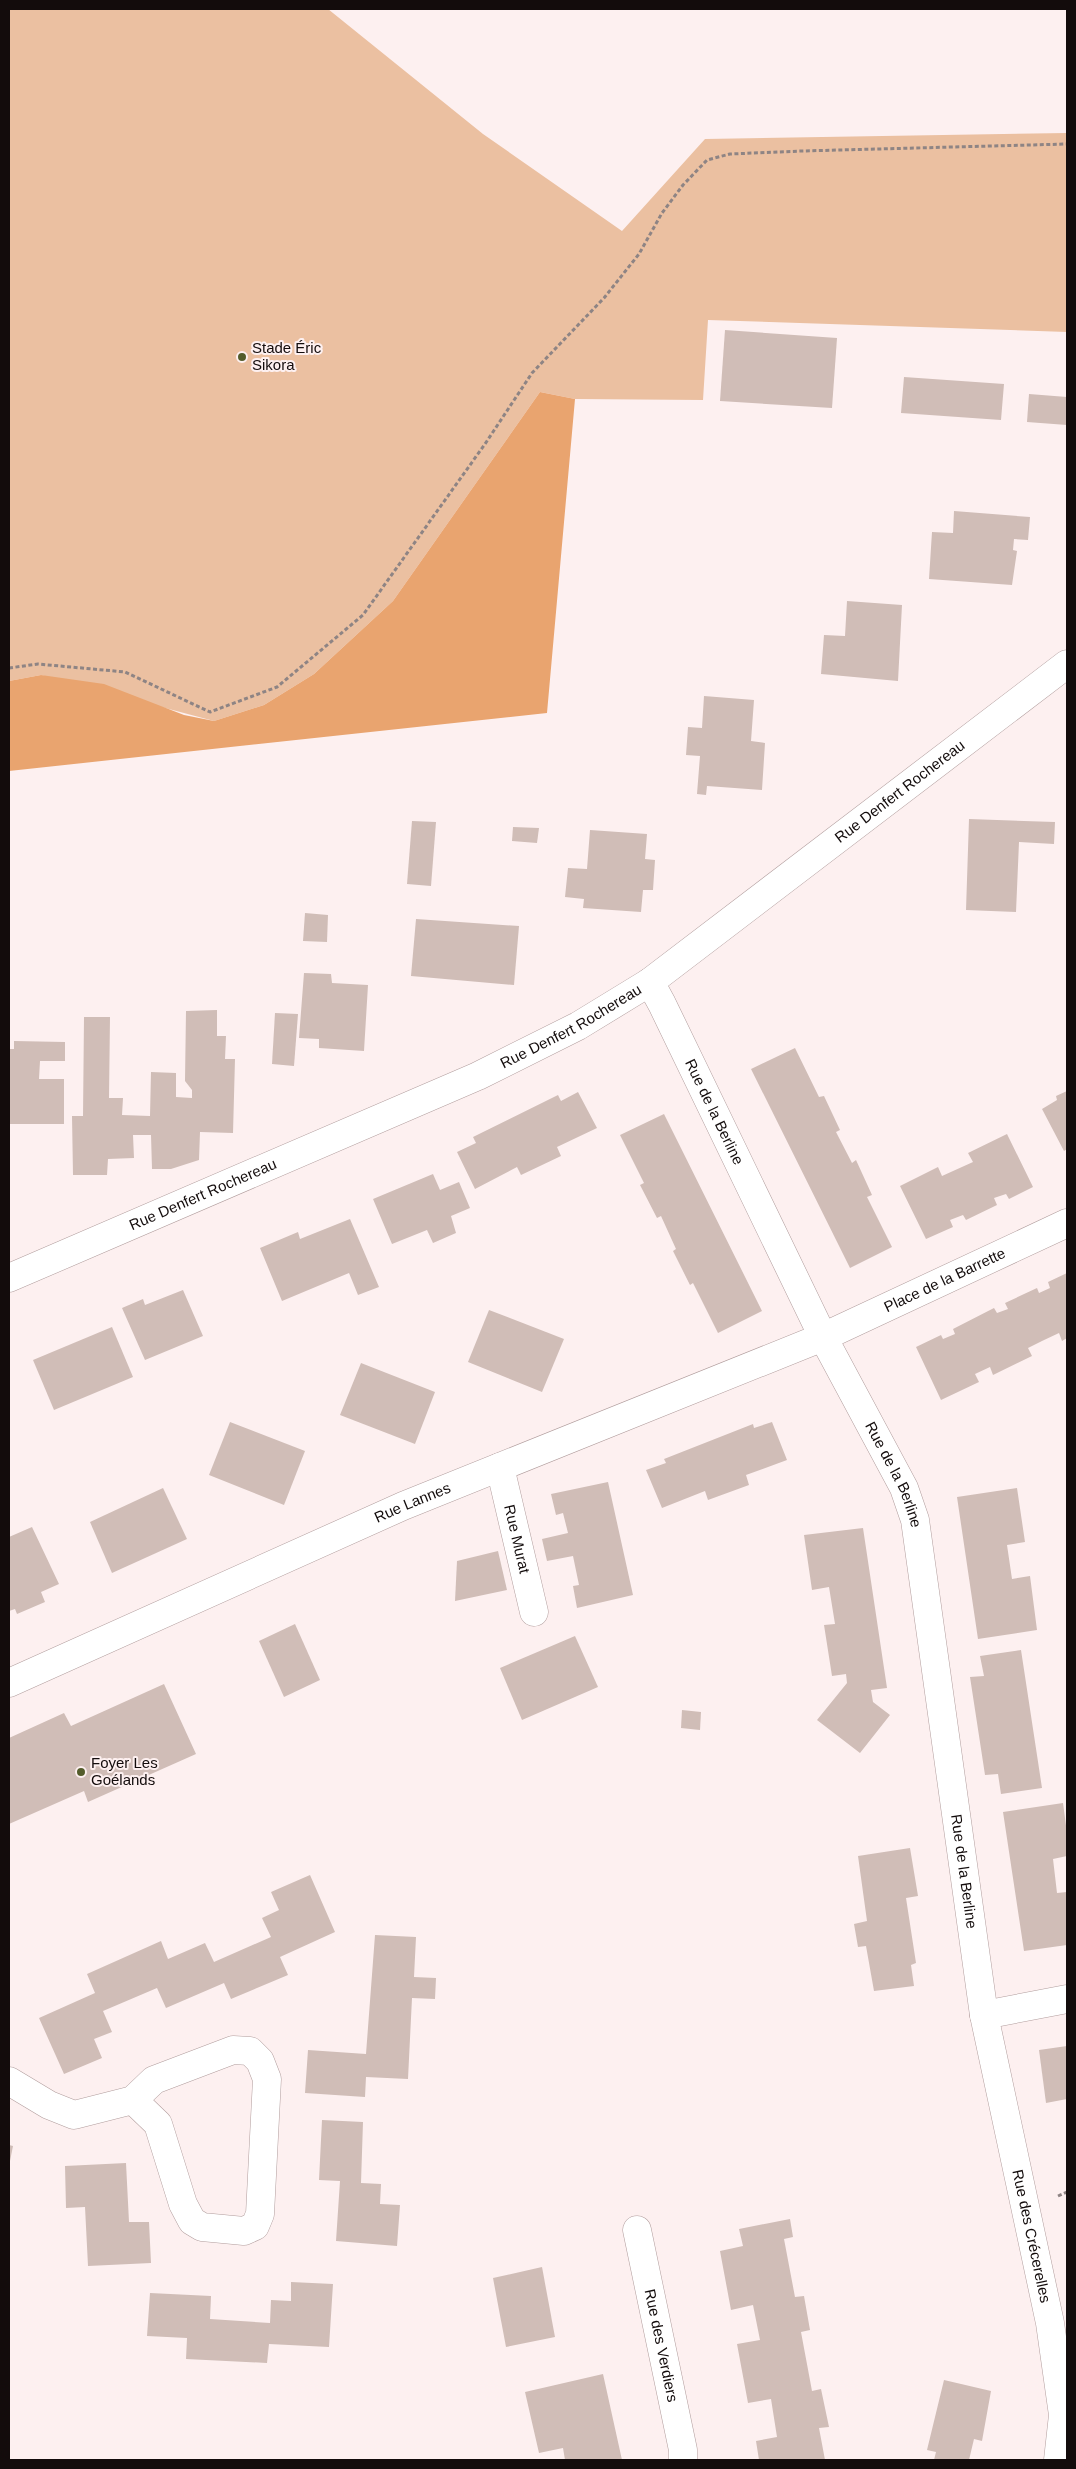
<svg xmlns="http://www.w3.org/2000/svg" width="1076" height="2469" font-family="Arial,sans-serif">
	<rect width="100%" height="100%" fill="#fdf0f0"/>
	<path fill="#ebc0a1" d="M9 9H328L483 134 622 231 705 139 1067 133V332L708 320 703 400 575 399 540 392 393 601 314 674 264 705 214 721 41 675 9 681Z"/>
	<path fill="#e9a46f" d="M540 392 575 399 547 713 9 771V681L41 675 104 684 184 715 214 721 264 705 314 674 393 601Z"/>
	<g fill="#d0bdb7">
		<path d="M725 330 837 338 832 408 720 401Z"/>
		<path d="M904 377 1004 384 1001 420 901 413Z"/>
		<path d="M1029 394 1067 397V425L1027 422Z"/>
		<path d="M954 511 1030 517 1028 540 1014 539 1013 550 1017 551 1012 585 929 579 932 532 953 533Z"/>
		<path d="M847 601 902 605 898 681 821 674 824 635 845 636Z"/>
		<path d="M704 696 754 700 751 741 765 743 762 790 707 786 706 795 697 794 700 756 686 755 688 727 702 728Z"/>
		<path d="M969 819 1055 822 1054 844 1019 842 1016 912 966 910Z"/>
		<path d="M412 821 436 822 431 886 407 884Z"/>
		<path d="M513 827 539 828 537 843 512 841Z"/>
		<path d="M590 830 647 834 645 859 655 860 653 890H643L641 912 583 908 584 899 565 897 568 868 587 869Z"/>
		<path d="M305 913 328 915 327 942 303 941Z"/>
		<path d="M416 919 519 926 514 985 411 976Z"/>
		<path d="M304 973 331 974 332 983 368 985 364 1051 319 1048V1039L299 1038Z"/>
		<path d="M217 1010V1036H226L225 1059H235L233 1133 200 1132 199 1160 171 1169H152L151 1135H133L134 1158 108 1159 107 1175H73L72 1116H83L84 1017H110L109 1098H123L122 1115 150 1116 151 1072 176 1073V1097L192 1098V1090L185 1081 186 1011Z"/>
		<path d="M275 1013 298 1014 294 1066 272 1064Z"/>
		<path d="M14 1041 65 1042V1061H40L39 1079H64V1124H9V1049H14Z"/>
		<path d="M795 1048 819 1097 824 1096 840 1130 836 1132 852 1163 856 1160 872 1195 867 1197 892 1247 850 1268 751 1069Z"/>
		<path d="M1067 1091V1149L1064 1151 1042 1109 1057 1100 1056 1096Z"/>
		<path d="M578 1092 597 1128 557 1147 561 1156 540 1166 521 1175 517 1167 475 1189 457 1152 476 1143 473 1137 558 1095 561 1101Z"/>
		<path d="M664 1114 762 1311 718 1333 693 1283 690 1285 673 1251 676 1249 661 1216 657 1218 640 1185 644 1183 620 1135Z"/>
		<path d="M1007 1134 1033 1187 1009 1199 1006 1194 994 1198 997 1205 966 1220 963 1215 950 1220 953 1227 926 1239 900 1186 938 1167 942 1176 973 1162 968 1153Z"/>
		<path d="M433 1174 440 1190 459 1182 470 1208 451 1216 456 1233 433 1243 427 1230 392 1244 373 1199Z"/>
		<path d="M350 1219 379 1287 358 1295 349 1273 282 1301 260 1248 298 1232 300 1239Z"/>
		<path d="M1067 1273V1338L1062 1341 1059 1333 1042 1341 1028 1348 1032 1356 993 1375 990 1367 975 1374 979 1382 941 1400 916 1347 941 1335 943 1339 955 1334 953 1329 994 1308 997 1313 1008 1309 1005 1303 1037 1288 1039 1293 1050 1288 1048 1282Z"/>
		<path d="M183 1290 203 1336 145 1360 122 1308 143 1299 145 1305Z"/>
		<path d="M489 1310 564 1339 542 1392 468 1362Z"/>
		<path d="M112 1327 133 1377 54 1410 33 1360Z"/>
		<path d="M361 1363 435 1392 415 1444 340 1415Z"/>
		<path d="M230 1422 305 1451 284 1505 209 1475Z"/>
		<path d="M772 1422 787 1460 746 1475 749 1485 708 1500 705 1491 662 1508 646 1470 666 1463 664 1459 753 1424 754 1428Z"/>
		<path d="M608 1482 633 1595 577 1608 573 1586 579 1585 573 1556 547 1561 542 1539 568 1533 563 1513 556 1515 551 1494Z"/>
		<path d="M163 1488 187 1539 112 1573 90 1522Z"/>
		<path d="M1017 1488 1025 1542 1007 1545 1012 1579 1030 1576 1037 1630 978 1639 957 1497Z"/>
		<path d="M32 1527 59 1584 41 1592 45 1602 17 1614 15 1609 9 1611V1537Z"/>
		<path d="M863 1528 887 1688 871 1690 873 1702 890 1715 860 1753 817 1720 847 1683 846 1674 832 1676 824 1625 835 1624 829 1587 812 1590 804 1535Z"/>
		<path d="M498 1551 507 1590 455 1601 457 1561Z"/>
		<path d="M295 1624 320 1680 284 1697 259 1641Z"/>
		<path d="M575 1636 598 1687 522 1720 500 1668Z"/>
		<path d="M1021 1650 1042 1788 1001 1794 998 1774 985 1775 970 1677 984 1676 980 1656Z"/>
		<path d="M164 1684 196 1754 88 1802 84 1791 9 1824V1738L64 1713 71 1726Z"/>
		<path d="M682 1710 701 1712 700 1730 681 1728Z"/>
		<path d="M1063 1803 1067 1833V1856L1053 1859 1057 1893 1067 1892V1945L1024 1951 1003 1812Z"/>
		<path d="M910 1848 918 1896 906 1898 916 1963 911 1965 914 1986 874 1991 866 1946 858 1947 854 1924 867 1921 858 1856Z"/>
		<path d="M310 1875 335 1932 280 1957 288 1975 231 1999 224 1983 166 2008 157 1988 103 2011 112 2032 94 2039 102 2058 64 2074 39 2018 95 1993 87 1974 161 1941 168 1959 205 1943 214 1962 271 1937 262 1918 279 1910 271 1892Z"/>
		<path d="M375 1935 416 1937 414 1977 436 1978 435 1999 412 1998 408 2079 366 2077 365 2097 305 2093 308 2050 366 2054Z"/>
		<path d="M1067 2046V2099L1046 2103 1039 2050Z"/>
		<path d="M322 2120 363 2122 361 2183 381 2184 380 2204 400 2205 397 2246 336 2241 340 2181 319 2180Z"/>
		<path d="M9 2145 13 2146 10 2161H9Z"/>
		<path d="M126 2163 129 2222H149L151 2263 88 2266 85 2207 66 2208 65 2166Z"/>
		<path d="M790 2219 793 2237 784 2239 795 2297 804 2296 810 2330 801 2332 812 2391 821 2389 829 2427 819 2428 825 2460H759L756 2441 777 2437 771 2399 748 2403 737 2344 760 2340 753 2305 731 2310 720 2251 743 2246 739 2229Z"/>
		<path d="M542 2267 555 2337 506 2347 493 2278Z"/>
		<path d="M291 2282 333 2284 329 2347 269 2344 267 2363 186 2359 187 2338 147 2336 150 2293 211 2296 210 2319 270 2323 271 2300 291 2301Z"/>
		<path d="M603 2374 622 2460H565L563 2448 539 2453 525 2392Z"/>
		<path d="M944 2380 991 2391 982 2441 974 2439 969 2460H934L936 2452 927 2450Z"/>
	</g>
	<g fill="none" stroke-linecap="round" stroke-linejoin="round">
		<g stroke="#b19d9d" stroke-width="29">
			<g id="minor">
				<path id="s1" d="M650 982 662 1004 823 1337 904 1488 915 1520 984 2015 1050 2323 1063 2415 1058 2460"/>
				<path id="s2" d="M9 1278 478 1076 578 1026 650 982 1067 664"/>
				<path id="s3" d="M500 1467 534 1612"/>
				<path id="s4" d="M9 1683 403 1506 823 1337 1067 1223"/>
				<path d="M984 2015 1067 1999"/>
				<path d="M9 2081 49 2105 74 2115 133 2100 154 2080 233 2050 250 2051 260 2061 267 2079 260 2214 255 2226 244 2231 202 2227 192 2221 183 2204 158 2124 133 2100"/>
				<path id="s5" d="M637 2230 683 2450V2460"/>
			</g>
		</g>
		<g stroke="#8e8484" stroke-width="3" stroke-dasharray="4 2.5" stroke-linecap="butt">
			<path d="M9 668 38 664 125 672 210 712 277 687 363 615 485 444 532 373 604 298 639 254 662 213 683 185 707 160 730 154 802 151 1067 144"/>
			<path d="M1058 2196 1067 2192"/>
		</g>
		<use href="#minor" stroke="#fff" stroke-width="28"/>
	</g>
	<g fill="#535c2b" stroke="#fdf0f0" stroke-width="2">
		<circle cx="242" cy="357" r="5"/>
		<circle cx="81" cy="1772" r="5"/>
	</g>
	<g text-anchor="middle" stroke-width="4" stroke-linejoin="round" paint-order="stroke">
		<g font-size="15" fill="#130c0c" stroke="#fdf0f0" text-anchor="start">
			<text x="252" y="353">Stade Éric<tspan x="252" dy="17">Sikora</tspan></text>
			<text x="91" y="1768">Foyer Les<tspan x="91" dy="17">Goélands</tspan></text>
		</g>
		<g font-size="15" fill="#130c0c" stroke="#fdf0f0">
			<text dy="5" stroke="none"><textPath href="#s2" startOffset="1021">Rue Denfert Rochereau</textPath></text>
			<text dy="5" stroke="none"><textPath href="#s2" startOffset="616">Rue Denfert Rochereau</textPath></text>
			<text dy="5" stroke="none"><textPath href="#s1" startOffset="145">Rue de la Berline</textPath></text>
			<text dy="5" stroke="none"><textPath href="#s2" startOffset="211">Rue Denfert Rochereau</textPath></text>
			<text dy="5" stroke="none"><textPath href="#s4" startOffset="1019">Place de la Barrette</textPath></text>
			<text dy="5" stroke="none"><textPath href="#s1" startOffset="550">Rue de la Berline</textPath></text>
			<text dy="5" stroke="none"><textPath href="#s4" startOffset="442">Rue Lannes</textPath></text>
			<text dy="5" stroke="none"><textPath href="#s3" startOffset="74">Rue Murat</textPath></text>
			<text dy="5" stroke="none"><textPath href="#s1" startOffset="955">Rue de la Berline</textPath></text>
			<text dy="5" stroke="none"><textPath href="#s1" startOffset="1326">Rue des Crécerelles</textPath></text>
			<text dy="5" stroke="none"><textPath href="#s5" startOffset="118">Rue des Verdiers</textPath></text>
		</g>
	</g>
	<rect width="1076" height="2469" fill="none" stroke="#130c0c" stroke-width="20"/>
</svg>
